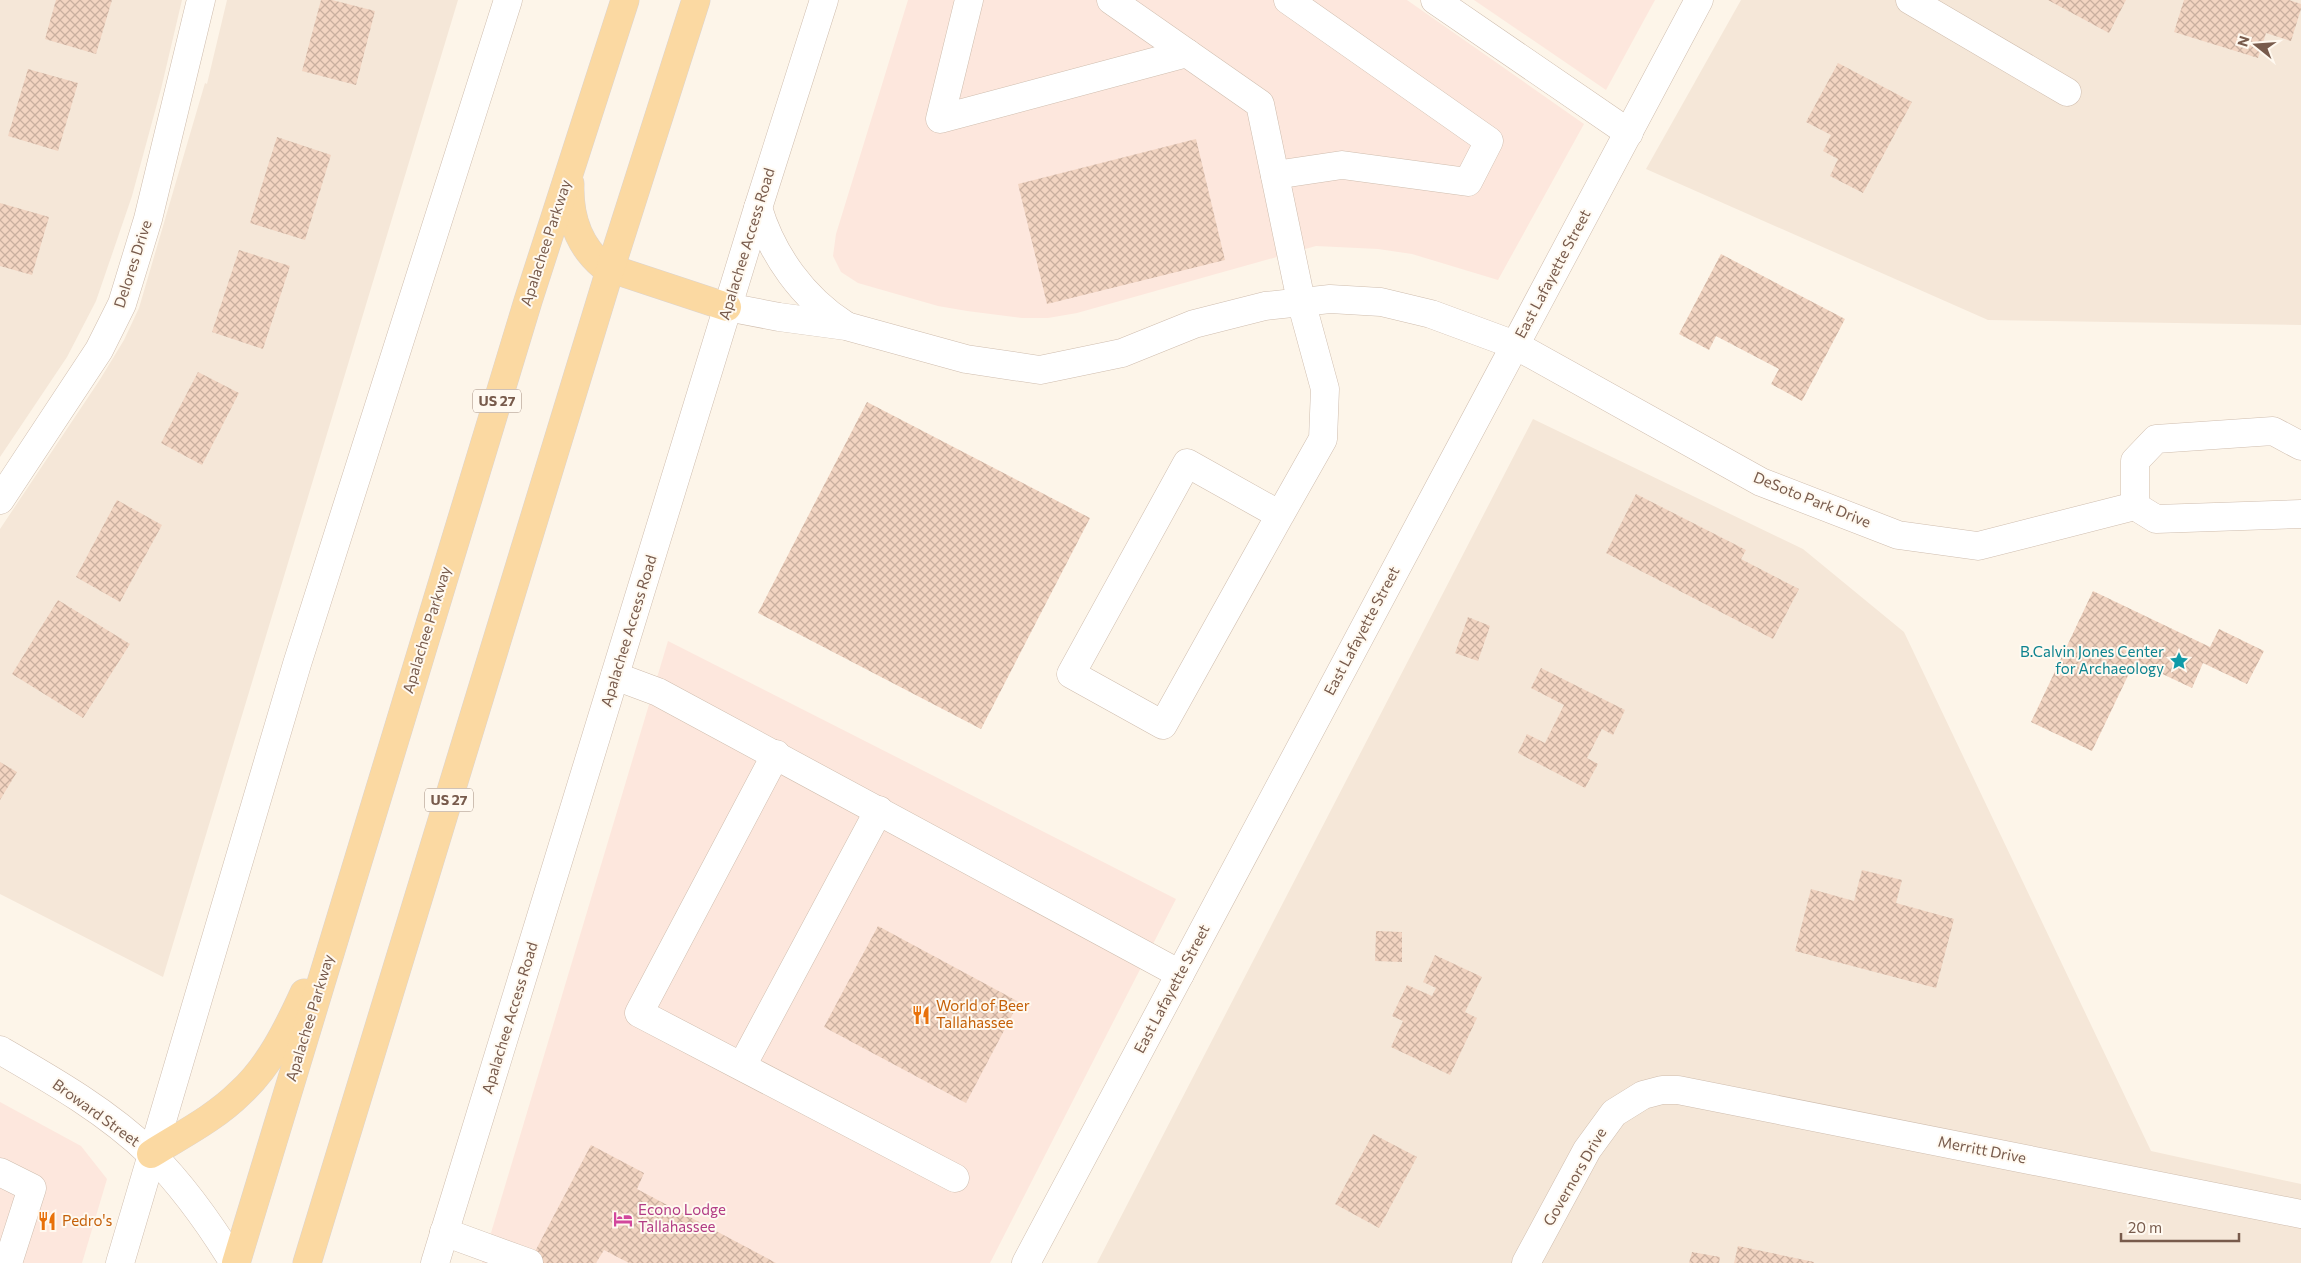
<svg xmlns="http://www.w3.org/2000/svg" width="2301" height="1263" font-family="Commissioner,sans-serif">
	<defs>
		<pattern id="building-cross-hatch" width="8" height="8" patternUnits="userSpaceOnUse" patternTransform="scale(1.25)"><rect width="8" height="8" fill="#f2d4c1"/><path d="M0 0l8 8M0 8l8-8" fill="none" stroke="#c9af9f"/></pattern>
	</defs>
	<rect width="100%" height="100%" fill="#fdf5e9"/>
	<g fill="#f5e7d8">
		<path d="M0 0H182L161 89 132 196 96 301 67 357 0 457Z"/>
		<path d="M227 0H458L163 977 0 894V529L99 381 124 340 139 308 205 83 207 84Z"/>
		<path d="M1741 0H2301V325L1988 320 1646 169Z"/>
		<path d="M1533 419 1803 549 1904 632 2151 1151 2301 1184V1263H1097Z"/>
	</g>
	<g fill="#fde7dd">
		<path d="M908 0H1407L1584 124 1498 280 1412 254 1378 249 1316 246 1077 313 1048 318H1022L967 311 938 306 858 283 841 272 833 256 836 234Z"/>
		<path d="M1474 0H1655L1606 90Z"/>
		<path d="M668 641 1176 899 990 1263H482Z"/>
		<path d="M0 1102 81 1146 107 1179 82 1263H0Z"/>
	</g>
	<g fill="url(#building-cross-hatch)">
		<path d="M56 0H112L96 54 45 39Z"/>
		<path d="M321 0H332L375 11 356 85 302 71Z"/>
		<path d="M2048 0H2126L2109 33Z"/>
		<path d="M2184 0H2289L2301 4V9L2291 41 2266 33 2258 58 2174 32Z"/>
		<path d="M1838 63 1912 102 1863 193 1830 176 1838 159 1823 151 1831 135 1806 122Z"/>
		<path d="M28 69 78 83 58 151 8 136Z"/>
		<path d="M277 137 331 155 305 240 250 223Z"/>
		<path d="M1196 139 1225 260 1047 304 1018 184Z"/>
		<path d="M0 203 49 217 32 275 0 266Z"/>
		<path d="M239 250 290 266 263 349 212 332Z"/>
		<path d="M1721 254 1845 319 1802 401 1771 384 1779 369 1716 336 1709 350 1679 334Z"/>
		<path d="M198 372 239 393 202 465 161 443Z"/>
		<path d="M867 402 1090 518 981 729 758 613Z"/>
		<path d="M1636 494 1746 550 1741 559 1799 589 1773 639 1606 553Z"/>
		<path d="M117 500 162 525 120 602 76 577Z"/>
		<path d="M2093 591 2210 647 2219 629 2264 651 2247 684 2203 663 2192 688 2135 661 2092 751 2031 722Z"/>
		<path d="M58 600 130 644 83 718 12 674Z"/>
		<path d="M1468 617 1490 626 1478 661 1455 653Z"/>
		<path d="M1541 668 1625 710 1613 735 1602 729 1587 758 1598 764 1585 788 1518 753 1527 734 1545 743 1564 705 1531 688Z"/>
		<path d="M0 762 17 772 0 800Z"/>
		<path d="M1862 870 1902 880 1896 903 1954 919 1936 988 1795 951 1811 889 1854 901Z"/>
		<path d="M878 926 1019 1002 966 1103 824 1027Z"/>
		<path d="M1376 931 1402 932V962L1375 961Z"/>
		<path d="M1435 955 1482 977 1465 1012 1477 1018 1450 1075 1391 1047 1403 1021 1392 1016 1407 985 1432 996 1436 988 1423 982Z"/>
		<path d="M1373 1134 1417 1157 1379 1228 1335 1204Z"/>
		<path d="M591 1145 644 1173 637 1189 776 1263H629L604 1250 596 1263H529Z"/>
		<path d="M1738 1246 1814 1262V1263H1734Z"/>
		<path d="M1692 1252 1720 1257 1719 1263H1689Z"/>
	</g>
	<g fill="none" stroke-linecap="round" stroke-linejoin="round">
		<g stroke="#cfbdae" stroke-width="29">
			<g id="minor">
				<path d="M969 0 940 119 1187 53"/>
				<path d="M1111 0 1260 104 1301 301 1325 389 1323 439 1280 515 1187 463 1071 674 1163 725 1280 515"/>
				<path d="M1435 0 1629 133"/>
				<path d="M1910 0 2067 92"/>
				<path d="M1275 175 1342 165 1468 182 1489 141 1288 0"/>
				<path d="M758 208C772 255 803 298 845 325"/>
				<path d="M727 307 779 317 846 326 966 359 1040 370 1122 353 1194 324 1265 306 1330 299 1381 302 1431 314 1515 345 1761 482 1898 535 1978 546 2135 506"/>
				<path d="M2301 446 2273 431 2156 439 2135 461V506L2156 519 2301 514"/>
				<path d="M0 500 99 350 122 304 148 219 201 0"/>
				<path d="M615 676 658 692 1180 974"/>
				<path d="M776 754 639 1013 955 1178"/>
				<path d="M0 1050C52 1080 108 1112 151 1154 183 1186 210 1224 234 1263"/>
				<path d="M742 1066 879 810"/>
				<path d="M0 1172 32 1188 8 1263"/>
				<path d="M444 1232 529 1263"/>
				<path d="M120 1263 297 664 508 0"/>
				<path d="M435 1263 758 208 824 0"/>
				<path d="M1026 1263 1699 0"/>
				<path d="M1526 1263 1587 1150 1614 1113 1643 1095 1662 1090H1678L2301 1214"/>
			</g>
		</g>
		<g stroke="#dcd4d0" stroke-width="29">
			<g id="major">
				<path d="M570 184C569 216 578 245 603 266L727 307"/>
				<path d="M151 1154C181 1135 215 1118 240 1093 269 1067 288 1028 304 993"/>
				<path d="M236 1263 528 301 625 0"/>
				<path d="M307 1263 610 270 696 0"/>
			</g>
		</g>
		<use href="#minor" stroke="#fff" stroke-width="28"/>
		<use href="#major" stroke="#fbd9a2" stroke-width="28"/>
	</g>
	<defs>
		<g id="sight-bare" transform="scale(1.5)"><path d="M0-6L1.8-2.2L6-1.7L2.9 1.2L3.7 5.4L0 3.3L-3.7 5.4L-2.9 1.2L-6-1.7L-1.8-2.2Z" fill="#0f9aa8" stroke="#fff9f0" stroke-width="2.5" paint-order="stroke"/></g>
		<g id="restaurant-bare" transform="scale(1.5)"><path d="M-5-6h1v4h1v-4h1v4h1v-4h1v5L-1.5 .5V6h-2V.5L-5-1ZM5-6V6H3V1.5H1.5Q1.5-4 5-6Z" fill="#e8710a" stroke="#fff9f0" stroke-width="2.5" paint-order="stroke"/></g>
		<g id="hotel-bare" transform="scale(1.5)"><path d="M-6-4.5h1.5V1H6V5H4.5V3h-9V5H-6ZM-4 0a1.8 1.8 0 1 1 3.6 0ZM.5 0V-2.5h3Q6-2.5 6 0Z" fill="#d1479c" stroke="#fff9f0" stroke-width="2.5" paint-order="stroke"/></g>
	</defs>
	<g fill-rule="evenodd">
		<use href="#sight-bare" x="2179" y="661"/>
		<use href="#restaurant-bare" x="921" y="1015"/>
		<use href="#hotel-bare" x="623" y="1219"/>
		<use href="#restaurant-bare" x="47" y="1221"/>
	</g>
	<g text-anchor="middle" stroke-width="4" stroke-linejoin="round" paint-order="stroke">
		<g fill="#fff9f0" stroke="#a08a7d" stroke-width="1">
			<rect x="473" y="389.5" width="48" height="23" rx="4"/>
			<rect x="425" y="788.5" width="48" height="23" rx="4"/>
		</g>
		<g font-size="14" font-weight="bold" fill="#785b4c">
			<text x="497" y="406">US 27</text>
			<text x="449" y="805">US 27</text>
		</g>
		<g font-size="15" fill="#785b4c" stroke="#fff9f0">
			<text transform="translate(546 243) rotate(-72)" y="5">Apalachee Parkway</text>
			<text transform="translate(747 244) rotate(-73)" y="5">Apalachee Access Road</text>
			<text transform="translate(133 264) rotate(-72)" y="5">Delores Drive</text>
			<text transform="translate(1553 274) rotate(-62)" y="5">East Lafayette Street</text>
			<text transform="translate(1812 500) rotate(22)" y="5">DeSoto Park Drive</text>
			<text transform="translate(427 630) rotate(-73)" y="5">Apalachee Parkway</text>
			<text transform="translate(629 631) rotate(-73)" y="5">Apalachee Access Road</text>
			<text transform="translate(1362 631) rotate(-62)" y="5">East Lafayette Street</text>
			<text transform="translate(1172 989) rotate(-62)" y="5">East Lafayette Street</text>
			<text transform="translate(310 1018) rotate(-73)" y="5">Apalachee Parkway</text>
			<text transform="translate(510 1018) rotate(-73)" y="5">Apalachee Access Road</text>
			<text transform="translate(96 1113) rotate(36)" y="5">Broward Street</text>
			<text transform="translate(1982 1150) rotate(11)" y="5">Merritt Drive</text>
			<text transform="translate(1575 1177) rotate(-60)" y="5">Governors Drive</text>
		</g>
		<g font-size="15" fill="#0d838f" stroke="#fff9f0" text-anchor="end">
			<text x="2164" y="657">B.Calvin Jones Center<tspan x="2164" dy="17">for Archaeology</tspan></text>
		</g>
		<g font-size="15" fill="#c56008" stroke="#fff9f0" text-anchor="start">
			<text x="936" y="1011">World of Beer<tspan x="936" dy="17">Tallahassee</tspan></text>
			<text x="62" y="1226">Pedro's</text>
		</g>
		<g font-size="15" fill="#b23c85" stroke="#fff9f0" text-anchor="start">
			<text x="638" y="1215">Econo Lodge<tspan x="638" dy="17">Tallahassee</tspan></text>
		</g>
	</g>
	<g transform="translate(2256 45) rotate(287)" stroke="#fff9f0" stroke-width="4" paint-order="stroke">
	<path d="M0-4L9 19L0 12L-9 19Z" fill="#785b4c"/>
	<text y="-8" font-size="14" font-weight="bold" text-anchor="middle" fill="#785b4c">N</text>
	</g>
	<path d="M2121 1233v8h118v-8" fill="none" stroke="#785b4c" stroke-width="2.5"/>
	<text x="2128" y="1233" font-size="15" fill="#785b4c" stroke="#fff9f0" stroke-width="4" paint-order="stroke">20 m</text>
</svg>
